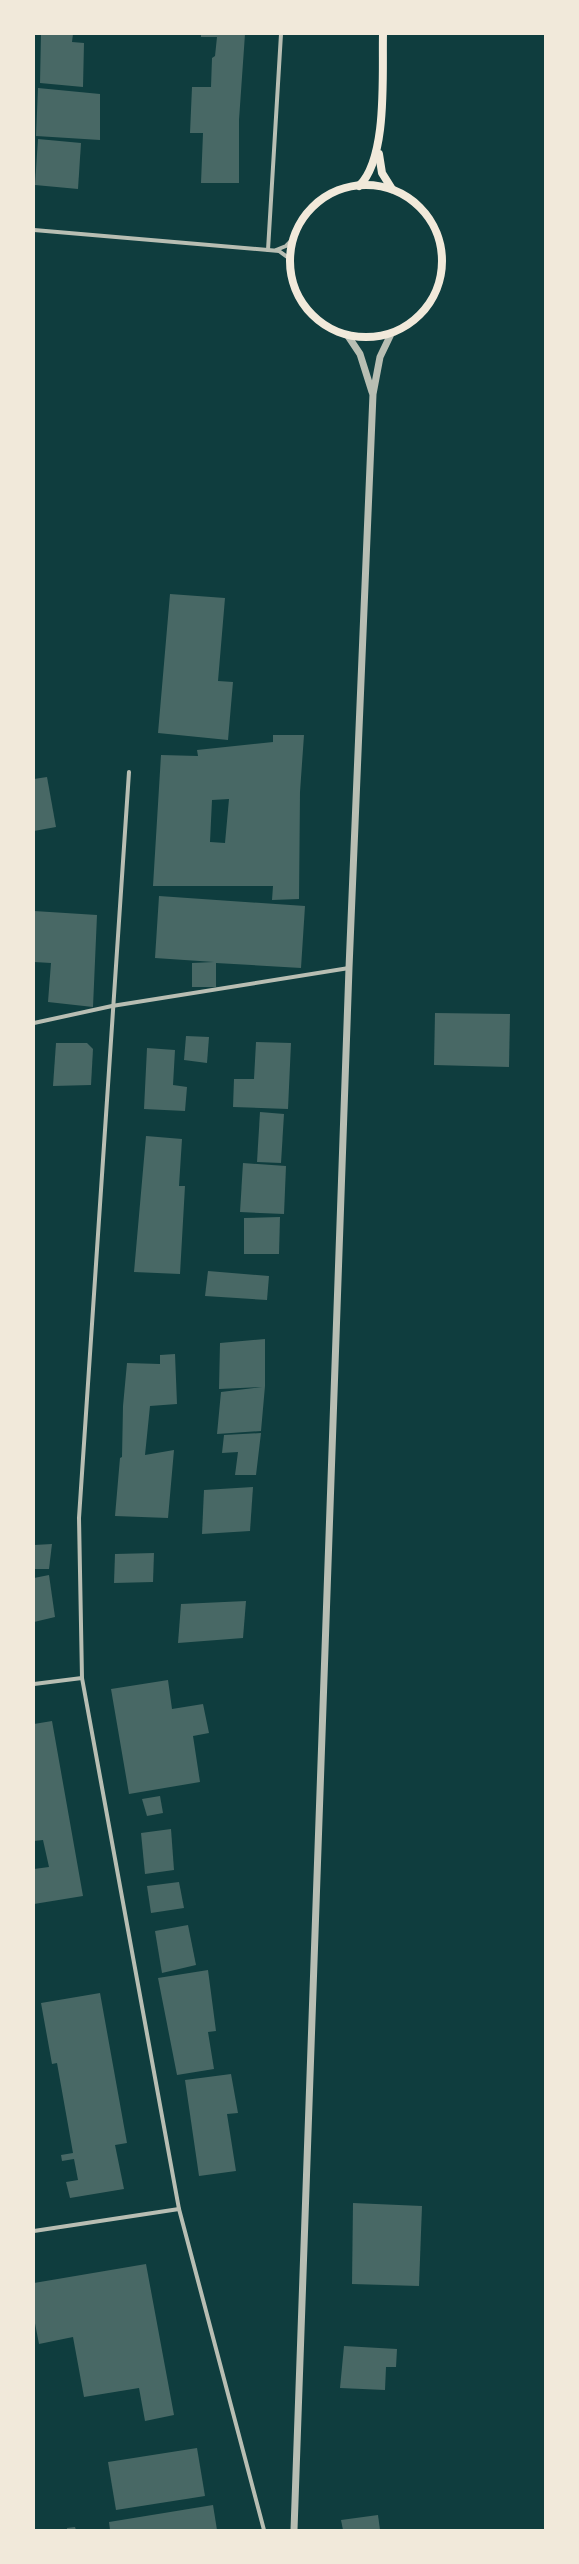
<svg xmlns="http://www.w3.org/2000/svg" width="579" height="2564" font-family="Poppins,sans-serif">
	<rect width="100%" height="100%" fill="#0f3d3e"/>
	<g fill="#486865" fill-rule="evenodd">
		<path d="M41 34H73L72 42 84 43 83 87 40 83Z"/>
		<path d="M201 34H245L239 120V183H201L203 133H190L192 87H211L212 58 215 56 217 37H201Z"/>
		<path d="M38 88 100 94V140L36 136Z"/>
		<path d="M38 139 81 143 78 189 35 185Z"/>
		<path d="M170 594 225 598 218 681 233 682 228 740 158 733Z"/>
		<path d="M273 735H304L300 792 299 899 272 900 273 886H153L161 755 198 756 197 750 273 742ZM229 799 225 843 210 842 212 800Z"/>
		<path d="M47 777 56 827 34 831V779Z"/>
		<path d="M159 896 305 906 301 968 216 963V987H192V963L214 962 155 958Z"/>
		<path d="M34 911 97 915 93 1007 48 1002 51 963 34 962Z"/>
		<path d="M435 1013 510 1014 509 1067 434 1065Z"/>
		<path d="M186 1036 209 1037 207 1063 184 1060Z"/>
		<path d="M256 1042 291 1043 288 1109 233 1107 234 1079H254Z"/>
		<path d="M56 1043H87L93 1049 91 1085 53 1086Z"/>
		<path d="M147 1048 175 1050 173 1085 187 1087 185 1111 144 1109Z"/>
		<path d="M260 1112 284 1114 281 1163 257 1162Z"/>
		<path d="M146 1136 182 1139 179 1186H185L180 1274 134 1272Z"/>
		<path d="M243 1163 286 1166 284 1214 240 1212Z"/>
		<path d="M280 1217 279 1254H244V1218Z"/>
		<path d="M208 1271 269 1276 267 1300 205 1296Z"/>
		<path d="M265 1339V1386L261 1431 217 1434 221 1392 262 1387 219 1389 220 1343Z"/>
		<path d="M175 1354 177 1404 150 1406 145 1455 174 1450 168 1518 115 1516 120 1458 122 1457 123 1406 127 1363 160 1364V1355Z"/>
		<path d="M261 1433 256 1475H235L238 1452 222 1453 224 1435Z"/>
		<path d="M253 1487 250 1531 202 1534 204 1490Z"/>
		<path d="M52 1544 49 1569H34V1545Z"/>
		<path d="M154 1553 153 1582 114 1583 115 1554Z"/>
		<path d="M49 1575 55 1617 34 1622V1578Z"/>
		<path d="M246 1601 243 1638 178 1643 181 1604Z"/>
		<path d="M168 1680 172 1709 203 1704 209 1733 193 1736 200 1782 129 1794 111 1689Z"/>
		<path d="M52 1721 83 1896 34 1904V1869L49 1867 43 1840 34 1841V1724Z"/>
		<path d="M160 1796 163 1813 147 1816 142 1799Z"/>
		<path d="M171 1829 174 1870 145 1874 141 1833Z"/>
		<path d="M179 1882 184 1908 151 1913 147 1886Z"/>
		<path d="M188 1925 196 1965 162 1973 155 1931Z"/>
		<path d="M208 1970 216 2031 208 2032 214 2069 177 2075 158 1978Z"/>
		<path d="M100 1993 127 2143 115 2145 124 2189 70 2198 66 2182 78 2180 74 2159 62 2161 61 2155 73 2153 57 2063 52 2064 41 2003Z"/>
		<path d="M231 2074 238 2113 227 2114 236 2171 199 2176 185 2080Z"/>
		<path d="M353 2203 422 2206 419 2286 352 2284Z"/>
		<path d="M146 2264 174 2415 145 2421 139 2388 84 2397 73 2337 39 2344 34 2318V2283Z"/>
		<path d="M344 2346 397 2349 396 2367H386L385 2390 340 2388Z"/>
		<path d="M197 2448 205 2496 116 2510 108 2462Z"/>
		<path d="M213 2505 217 2530H110L109 2522Z"/>
		<path d="M378 2515 380 2530H343L341 2520Z"/>
		<path d="M75 2527 76 2530H67V2528Z"/>
	</g>
	<g fill="none" stroke-linecap="round" stroke-linejoin="round">
		<g stroke="#b8beb3" stroke-width="4">
			<path d="M34 230 268 250 279 251 290 259"/>
			<path d="M268 250 281 34"/>
			<path d="M276 250 286 246 294 238"/>
			<path d="M129 772 79 1518 82 1678 179 2209 264 2530"/>
			<path d="M34 1023 112 1006 349 968"/>
			<path d="M34 1684 82 1678"/>
			<path d="M34 2231 179 2209"/>
		</g>
		<g stroke="#b8beb3" stroke-width="7">
			<path d="M348 336 360 354 372 392"/>
			<path d="M294 2530 349 968 373 394 380 357 391 334"/>
		</g>
		<g stroke="#f1e9da" stroke-width="8">
			<path d="M379 154 382 173 392 189"/>
			<circle cx="366" cy="261" r="76"/>
			<path d="M359 186C388 158 382 74 383 34"/>
		</g>
	</g>
	<rect width="579" height="2564" fill="none" stroke="#f1e9da" stroke-width="70"/>
</svg>
